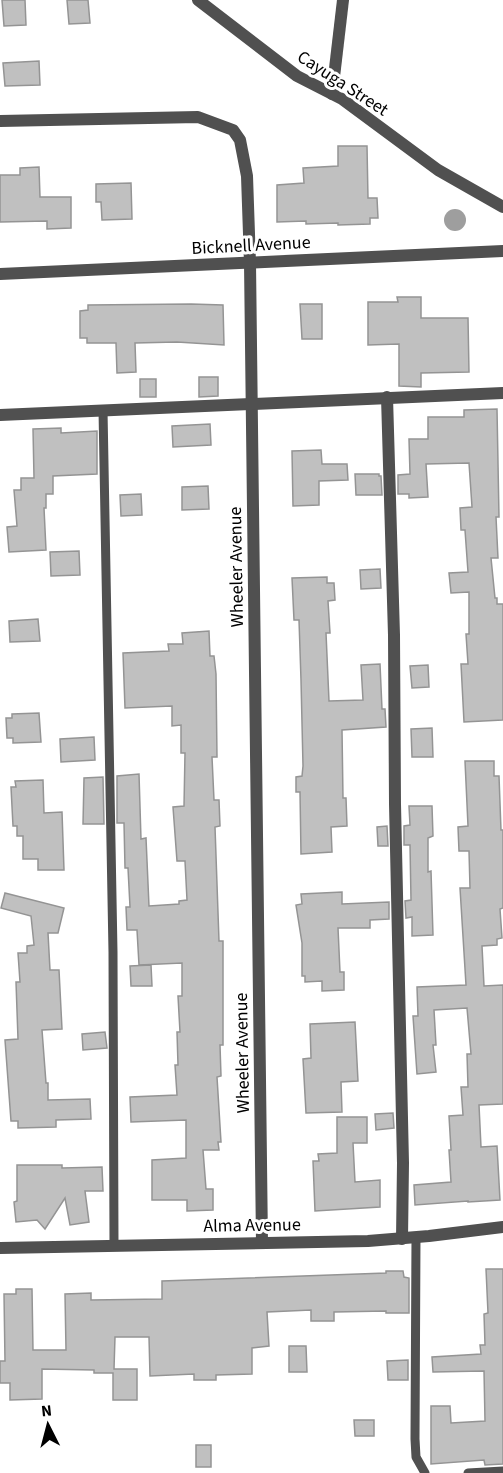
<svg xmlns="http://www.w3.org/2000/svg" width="503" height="1473" font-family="'Source Sans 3',sans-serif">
	<rect width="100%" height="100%" fill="#fff"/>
	<circle fill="#9e9e9e" cx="455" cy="220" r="11"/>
	<g fill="#c0c0c0" stroke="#949494" stroke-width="1.5">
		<path d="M2 0H25L26 25 4 26Z"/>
		<path d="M67 0H88L90 23 69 24Z"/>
		<path d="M39 61 40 85 5 86 3 63Z"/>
		<path d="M338 146H367L368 198H377L378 218H370V224L338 225V223L306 224V221L277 222V185L304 183 303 168 338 166Z"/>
		<path d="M39 167 40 197H71V228L47 229V221L0 222V175H20V168Z"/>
		<path d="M131 183 132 219 102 220 101 202H96V184Z"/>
		<path d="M397 297H421V318H468L469 372 421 373V387L399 386V344L368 345V302H398Z"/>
		<path d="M191 304 223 305 224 345 177 342 135 343 136 372 117 373 116 343H87V338H80V311L88 310V305Z"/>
		<path d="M300 304H322V339H302Z"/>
		<path d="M199 377H218V396L199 397Z"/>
		<rect x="140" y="379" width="16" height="18"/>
		<path d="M497 409 499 517H496L498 558H491L495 598H497V604H503V720L464 722 461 664H468L466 634H469V592L451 593 449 573 468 572 465 530H461L460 508 472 507 469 463 426 464 428 497 409 498V494H398V475L410 474 409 439H428V417H464V410Z"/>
		<path d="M210 424 211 445 173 447 172 426Z"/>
		<path d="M61 428V433L97 431V474L53 476V494H46V508H44L46 550 9 552 7 527 17 526 14 490H21V478H34L33 429Z"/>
		<path d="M321 450 322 464H347L348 480 319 481V505L293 506 292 451Z"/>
		<path d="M355 474H379V476H381L382 495H356Z"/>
		<path d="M208 486 209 509 182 510V487Z"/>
		<path d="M141 494 142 515 121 516 120 495Z"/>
		<path d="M79 551 80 575 51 576 50 552Z"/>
		<path d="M380 569 381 588 361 589 360 570Z"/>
		<path d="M327 577V583H334L335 600 328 601 330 633H326L329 701 363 700 361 665 380 664 382 709H385L386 727 342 730 343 798H346L347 826 331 827 332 852 301 854 300 792H296V777L302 776 303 766 301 680 299 620H294L292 578Z"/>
		<path d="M38 619 40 641 10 642 9 621Z"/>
		<path d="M209 631 210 656H214L216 674 217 757H212L214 800H219L220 826 215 827 219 941H223V1045H220L221 1076 217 1077 221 1142H218L219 1150H203L206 1189H213V1210L187 1211V1200H152V1160L186 1158V1120L131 1122 130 1097 177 1095 175 1065H178L177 1032H180L178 996H182V963L139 965 137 930H127L126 907H130L128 868H125L124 823H117V776L139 774 141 839 146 838 149 906 179 904V901L187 900 185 861H177L173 807 184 806 185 753H181V725L172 726V706L125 708 123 653 169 651 168 644H183L182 633Z"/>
		<path d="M428 665 429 687 412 688 410 666Z"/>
		<path d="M39 713 41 742 13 743V738H7L6 718H12V714Z"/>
		<path d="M432 728 433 757H412L411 729Z"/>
		<path d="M94 737 95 760 61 762 60 739Z"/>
		<path d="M465 761H494V776H499L501 830H503V908L500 909 502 938 497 939V945L482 946 484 986 503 985V1104L479 1105 481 1147 497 1146 500 1200 468 1202V1201L415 1205 414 1185 451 1182 449 1150H451L449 1116 463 1115 461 1087H468L467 1054H471L467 1008 434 1010 436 1045H433L436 1072 417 1074 413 1016H418L417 987 466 985 460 888H470L469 851H459L458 827 468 826Z"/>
		<path d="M103 777 104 824H83L84 778Z"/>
		<path d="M43 780 44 813 62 812 64 870H38V859H23V836H17V826H13L11 787H16L15 781Z"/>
		<path d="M409 806H432L433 836 428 838V872L431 871 433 935 412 936V917L406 918 405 901 411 900 410 845H404V826L410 825Z"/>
		<path d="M387 826 388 846H378L377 827Z"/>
		<path d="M342 892V904L389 902V919L370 920V928H338L340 972H344V990L322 991V981L305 982V976H302V943L296 905 302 904 301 894Z"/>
		<path d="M5 893 64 908 58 933H48L50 970H59L62 1029 42 1030 46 1083H48V1100L90 1099 91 1119 56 1120V1127L18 1128V1121H11L5 1040 18 1039 16 982H20L18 953H27V946L34 945 31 916 1 908Z"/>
		<path d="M151 965 152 986H131L130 966Z"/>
		<path d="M355 1022 358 1081 341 1082 342 1112 306 1113 303 1059 311 1058 310 1024Z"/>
		<path d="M105 1032 107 1048 83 1050 82 1034Z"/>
		<path d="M393 1113 394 1128 376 1130 375 1114Z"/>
		<path d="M337 1117H367V1143H353L355 1182 380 1180V1207L315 1211 313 1161H319L318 1154 337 1153Z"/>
		<path d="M17 1165H62V1168L102 1167 103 1191H85L89 1222 70 1225 65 1198 45 1229 37 1220 16 1222 14 1202 17 1201Z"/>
		<path d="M486 1269H503V1464L485 1465 484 1460 431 1464V1406H450L451 1423 485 1421 484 1371 433 1372 432 1357 481 1354 480 1345H485L484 1314 488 1313Z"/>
		<path d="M386 1271H403L404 1277 409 1278V1313H386V1311L334 1312V1321H311V1310L267 1312 269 1346 252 1348V1374L216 1375V1380H194V1374L150 1376 149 1337H115L114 1369H137V1400H113V1373H94V1370L42 1369V1399L10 1400V1383H0V1361H5L4 1294H16V1289H32L33 1350H66L65 1294 91 1293V1300L162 1299V1281L386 1273Z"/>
		<path d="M289 1346H306L307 1372H289Z"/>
		<path d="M408 1360V1380H388L387 1361Z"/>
		<path d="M354 1420H374V1436H355Z"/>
		<rect x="196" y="1445" width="15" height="22"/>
	</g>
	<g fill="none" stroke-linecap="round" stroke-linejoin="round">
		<g stroke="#505050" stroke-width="9">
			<path d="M103 410 113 952 114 1245"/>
			<path d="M416 1237 415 1439 416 1457 425 1473"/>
			<path d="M468 1473 503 1471"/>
		</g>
		<g stroke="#505050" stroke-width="12">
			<path d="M198 0 297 76 342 99 438 170 503 207"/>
			<path d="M332 94 343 0"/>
			<path d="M0 121 198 117 233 130 240 140 247 176 250 263 262 1243"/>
			<path d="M0 274 503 251"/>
			<path d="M387 397 394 635 395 804 403 1163 402 1239"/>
			<path d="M0 415 503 393"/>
			<path d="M0 1248 368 1241 429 1236 503 1227"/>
		</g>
	</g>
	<g text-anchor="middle" stroke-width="6" stroke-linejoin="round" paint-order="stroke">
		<g font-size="18" fill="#000" stroke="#fff">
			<text transform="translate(343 83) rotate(33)" y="6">Cayuga Street</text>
			<text transform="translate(251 245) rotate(-3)" y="6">Bicknell Avenue</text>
			<text transform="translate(236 567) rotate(-91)" y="6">Wheeler Avenue</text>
			<text transform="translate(242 1053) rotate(-91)" y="6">Wheeler Avenue</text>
			<text transform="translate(252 1225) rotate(-1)" y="6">Alma Avenue</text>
		</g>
	</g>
	<g transform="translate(48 1425) rotate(354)" stroke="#ffffff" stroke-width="4.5" paint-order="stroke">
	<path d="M0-4.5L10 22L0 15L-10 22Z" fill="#000000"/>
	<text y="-9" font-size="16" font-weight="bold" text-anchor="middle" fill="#000000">N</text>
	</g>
</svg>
